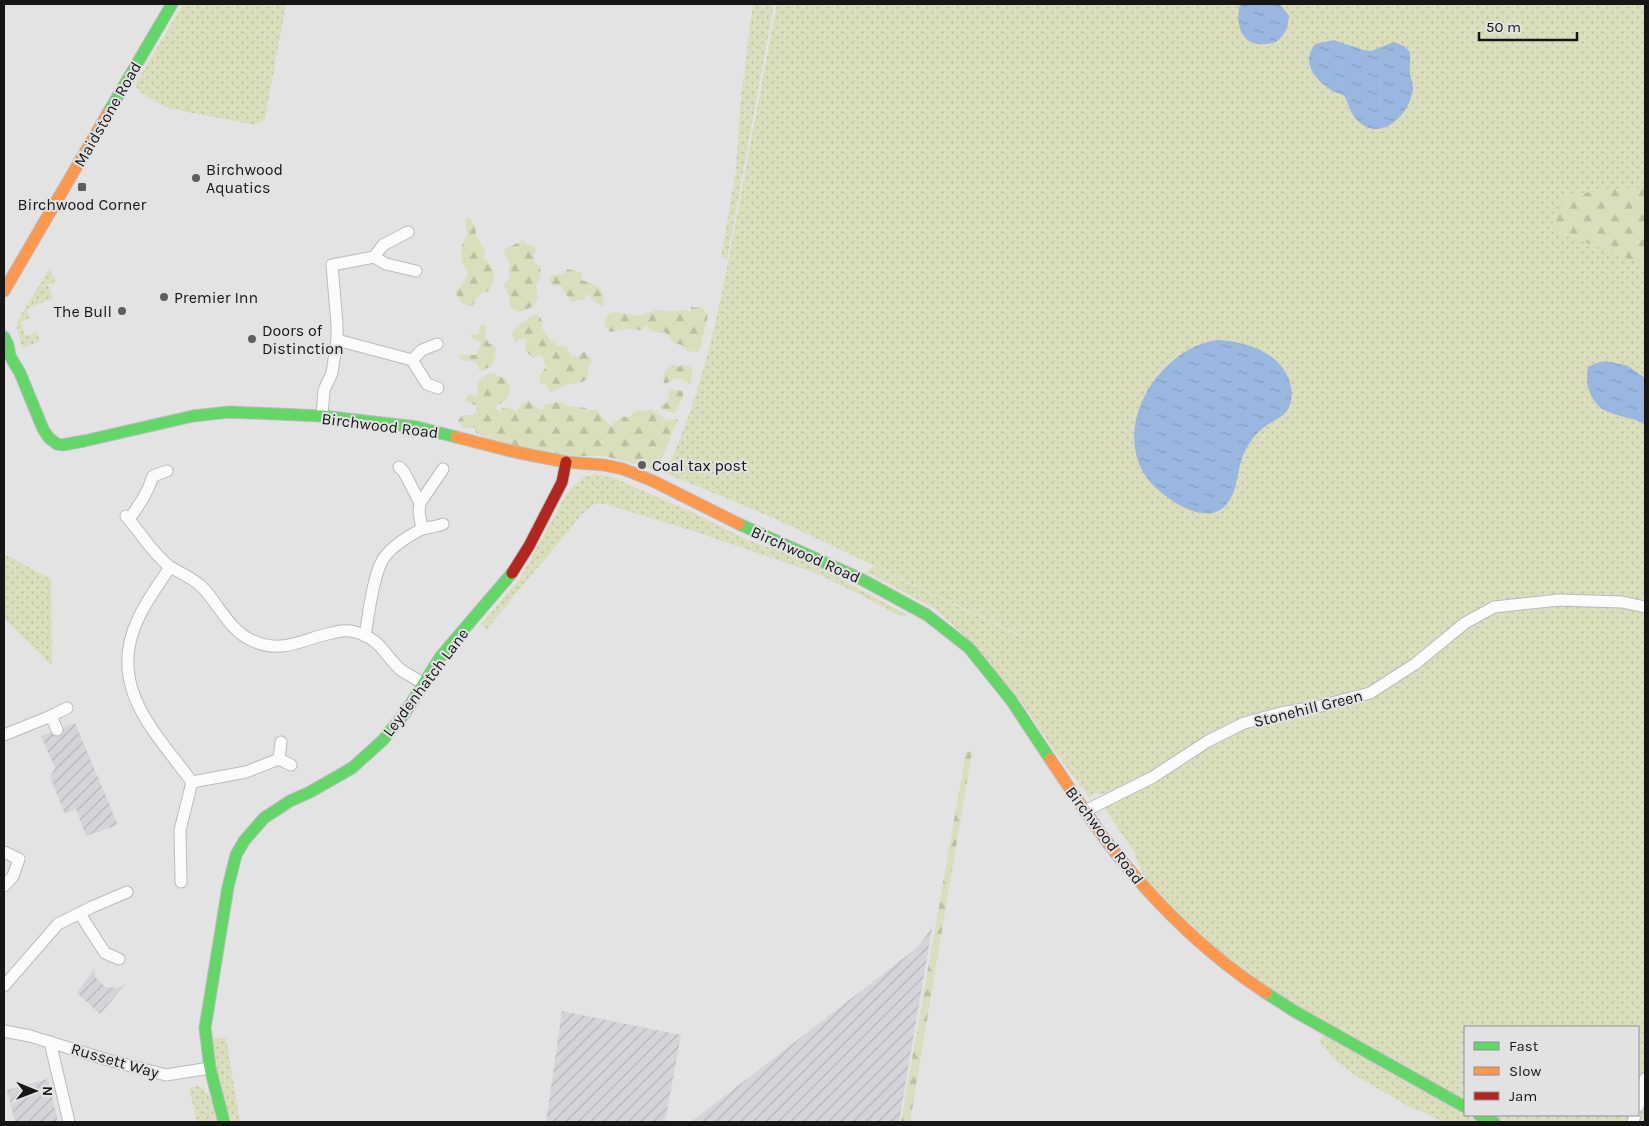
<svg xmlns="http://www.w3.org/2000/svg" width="1649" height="1126" font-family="Karla,sans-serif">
	<defs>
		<pattern id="industrial-furrows" width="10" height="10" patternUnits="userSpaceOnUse" patternTransform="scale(1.25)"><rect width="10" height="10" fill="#d4d4d9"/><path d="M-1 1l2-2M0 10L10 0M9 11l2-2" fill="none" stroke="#b5b5ba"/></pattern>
		<pattern id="grass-dots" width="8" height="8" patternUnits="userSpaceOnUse" patternTransform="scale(1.25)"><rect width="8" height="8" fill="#dbdebc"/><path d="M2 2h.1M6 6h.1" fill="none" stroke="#bbbea1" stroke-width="1.8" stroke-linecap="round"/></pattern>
		<pattern id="forest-firs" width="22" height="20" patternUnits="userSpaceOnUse" patternTransform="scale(1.25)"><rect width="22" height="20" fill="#dbdebc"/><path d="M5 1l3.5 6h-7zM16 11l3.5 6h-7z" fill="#bbbea1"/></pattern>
		<pattern id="water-ripples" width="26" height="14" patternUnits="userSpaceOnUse" patternTransform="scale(1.25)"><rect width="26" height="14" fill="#99b7df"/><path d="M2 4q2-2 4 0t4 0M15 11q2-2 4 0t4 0" fill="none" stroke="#839dbf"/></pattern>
	</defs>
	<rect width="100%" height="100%" fill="#e3e3e3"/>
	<g fill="url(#industrial-furrows)">
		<path d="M75 723 118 825 86 836 76 809 65 814 50 777 55 768 41 736Z"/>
		<path d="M932 928 899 1122H691L918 947Z"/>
		<path d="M94 969 96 978 105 987 118 988 126 984 100 1014 77 993Z"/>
		<path d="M562 1011 681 1035 665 1122H546Z"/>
		<path d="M48 1079 58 1122H15L7 1090Z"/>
	</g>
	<g fill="url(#grass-dots)">
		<path d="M183 4H286L265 119 255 125 172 109 157 103 140 92 135 85Z"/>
		<path d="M753 4H774L727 259 721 257 736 170 741 97Z"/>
		<path d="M777 4H1645V1122H1497L1481 1115H1638V1027H1465V1107L1294 1011 1152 896 1134 852 1104 807 1117 795 1094 793 1089 797 1055 752 1020 700 965 636 935 609 867 572 873 566 1016 634 1025 641 1051 683 1025 641 1016 633 769 516 665 473C705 389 721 300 738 210 751 141 764 72 777 4Z"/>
		<path d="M49 269 57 281 48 285 53 298 27 309 30 318 21 322 25 336 37 332 40 341 22 348 17 329 18 320Z"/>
		<path d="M595 474 614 478 691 512 747 540 780 551 826 571 909 616H900L857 593 813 572 690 530 604 504H595L585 511 486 630 482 624 520 578 569 490 584 477Z"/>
		<path d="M6 555 51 579 52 666 4 618V558Z"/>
		<path d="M1323 1035 1465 1115 1480 1122H1442L1423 1112 1411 1108 1356 1076 1333 1058 1319 1041Z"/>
		<path d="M213 1038H226L240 1122H232L227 1114 212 1044Z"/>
		<path d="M197 1086C213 1093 215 1107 219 1122H197L189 1088Z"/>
	</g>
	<g fill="url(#forest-firs)">
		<path d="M1634 187 1645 190V265L1550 229 1566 195Z"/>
		<path d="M469 218 476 227C474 240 481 241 486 252L483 257C495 267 496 277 490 291L481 293 472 306C462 305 458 300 455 291L462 285 468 272 463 264 461 254 462 245 467 234 465 219Z"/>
		<path d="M524 240 525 244 531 245 537 249 534 255V263L540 266 541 276 536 285 538 296 535 305 522 312 516 311 510 307V299L504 285 510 276 509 272 510 261 505 256 504 251 507 248Z"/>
		<path d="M567 269 583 273 581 280C598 285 604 286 604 305L600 306 588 294 583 300 571 302 561 286H554L550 282 551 275 564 274Z"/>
		<path d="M691 306 694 308 701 306 708 315 700 350 695 353 693 350 689 353 682 345 673 343 665 332 659 333 650 331 646 325 641 330 629 329 610 332 604 324 607 314 615 312 640 316 656 310 671 311 686 310 690 313Z"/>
		<path d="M536 314 540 317 543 323 541 327 551 341 555 339 556 346H566L571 356 576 357 585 351 587 356 591 357 592 362 588 367 587 379C580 385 575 382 567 385 561 387 557 391 551 392L547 388 546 385 540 383V375L546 367 543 358 539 355 533 358 525 350 526 338 516 341 511 334 518 325Z"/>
		<path d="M483 325 486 327 485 336 489 344H492L496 348 494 353 496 356 492 365 480 372 476 362 462 360 459 355H476L481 343 471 338V334H479V327Z"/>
		<path d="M674 364 679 367 682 364 691 367 693 372 690 384C685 382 680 377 675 379 670 381 669 383 664 383 662 372 666 369 674 364Z"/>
		<path d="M490 372 506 379 509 384 510 395 502 403 494 407 500 412 502 408C508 407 512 407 516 412L523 403 528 401 542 410 545 405 562 401C568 409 577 406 586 408L588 410H597L610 426 623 416 629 418 635 411 641 410 643 412 650 409 668 420 678 419 657 470 605 456H565L493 441 476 433 475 428H464L458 421 462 415H473L476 412 477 406 465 401 466 397 470 394 477 396C477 382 478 380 490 372Z"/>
		<path d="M672 389 683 391V397L675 414 660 408V405C669 405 668 397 670 390Z"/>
		<path d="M972 751 910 1122H901L966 752Z"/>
	</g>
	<g fill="url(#water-ripples)">
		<path d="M1240 4H1280L1289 16C1288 22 1288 29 1283 35 1279 41 1274 43 1267 44 1241 48 1235 24 1240 4Z"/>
		<path d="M1334 40 1363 50 1371 51 1394 42 1404 46 1410 52C1411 59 1409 67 1410 74 1411 79 1413 84 1413 89 1410 115 1380 144 1357 120 1350 113 1349 105 1345 97 1342 93 1339 94 1335 92 1332 91 1328 88 1326 86 1311 75 1303 60 1315 44Z"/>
		<path d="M1217 340C1247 341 1285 354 1291 387 1293 395 1291 406 1286 412 1281 418 1273 421 1267 425 1260 430 1253 437 1249 444 1239 458 1239 475 1234 491 1220 529 1185 511 1163 494 1100 447 1151 350 1217 340Z"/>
		<path d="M1606 361 1628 366 1645 378V425C1634 417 1623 418 1611 413 1592 407 1584 386 1588 367L1596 363Z"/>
	</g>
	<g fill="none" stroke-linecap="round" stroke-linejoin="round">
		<g stroke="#bbbbbc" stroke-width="13">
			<g id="street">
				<path d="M374 257 386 264 416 271"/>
				<path d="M337 340 412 360 422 350 437 344"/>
				<path d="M412 360 427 384 438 388"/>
				<path d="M322 416 324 390 332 373 337 340V325L332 265 374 257 383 245 408 232"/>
				<path d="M399 467 404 472 420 503"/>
				<path d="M126 516C141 533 152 553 170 567"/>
				<path d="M129 519C139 505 148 493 153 476L167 471"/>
				<path d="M422 529 419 512 420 503 443 469"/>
				<path d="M365 636C368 617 373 577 382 561 389 548 407 537 420 530 427 527 436 527 443 524"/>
				<path d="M51 716 67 708"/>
				<path d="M4 735 51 716 57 730"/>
				<path d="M279 759 281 742"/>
				<path d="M192 782 246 772 279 759 291 765"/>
				<path d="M1085 811 1153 777 1208 741 1244 723 1281 713 1320 706 1370 693 1415 664 1465 623 1494 607 1559 600 1622 602 1645 607"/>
				<path d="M4 852 19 859 13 876 4 886"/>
				<path d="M181 882 180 830 192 782C155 732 106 686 138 619 146 601 159 584 170 567 181 573 193 578 202 587 218 603 229 630 251 640 282 655 302 639 332 633 339 631 348 630 355 632 380 638 385 656 401 670 408 675 417 679 424 684"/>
				<path d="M80 914 105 953 119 959"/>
				<path d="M4 986 58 924 92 907 127 892"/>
				<path d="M4 1031 30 1036 108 1060 166 1075 210 1068"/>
				<path d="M50 1042 69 1122"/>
				<path d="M1638 1106 1645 1079"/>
				<path d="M1633 1122 1635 1115"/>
			</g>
		</g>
		<g stroke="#bbbbbc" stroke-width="13">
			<g id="fast">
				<path d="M108 113 172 4"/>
				<path d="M4 337 8 345 10 356 20 373 43 429 49 438 57 444 62 445 84 441 193 416 229 412 322 416 417 427 456 437"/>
				<path d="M739 524 861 579 927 615 969 648 1011 700 1050 759"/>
				<path d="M1266 993 1294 1011 1465 1107"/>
				<path d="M1479 1115 1494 1122"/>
				<path d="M224 1122 210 1068 205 1028 228 887 236 855 244 841 264 818 290 801 310 792 352 768 383 740 405 713 441 656 512 573"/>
			</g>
		</g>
		<g stroke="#bbbbbc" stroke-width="13">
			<g id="slow">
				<path d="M4 291 108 113"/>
				<path d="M456 437 515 452 566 462 604 465 623 469 653 481 739 524"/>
				<path d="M1050 759C1072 791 1093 825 1118 856 1160 908 1209 956 1266 993"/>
			</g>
		</g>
		<g stroke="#bbbbbc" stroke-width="13">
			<path id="jam" d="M512 573 529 546 562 482 566 462"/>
		</g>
		<use href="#street" stroke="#fbfbfb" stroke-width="11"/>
		<use href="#fast" stroke="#63d668" stroke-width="11"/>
		<use href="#slow" stroke="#ff974d" stroke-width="11"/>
		<use href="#jam" stroke="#b3261e" stroke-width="11"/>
	</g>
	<g fill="#5e5e5e" stroke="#e2e2e4" stroke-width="2">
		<circle cx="196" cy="178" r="5"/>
		<rect x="77" y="182" width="10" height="10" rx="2.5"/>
		<circle cx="164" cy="297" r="5"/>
		<circle cx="122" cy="311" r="5"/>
		<circle cx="252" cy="339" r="5"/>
		<circle cx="642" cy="465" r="5"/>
	</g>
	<g text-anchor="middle" stroke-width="4" stroke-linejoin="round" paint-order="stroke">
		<g font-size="16" fill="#161617" stroke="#e2e2e4">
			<text transform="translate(107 114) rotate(-60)" y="6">Maidstone Road</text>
			<text transform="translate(380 425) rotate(7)" y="6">Birchwood Road</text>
			<text transform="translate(806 554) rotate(24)" y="6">Birchwood Road</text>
			<text transform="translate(425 682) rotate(-53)" y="6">Leydenhatch Lane</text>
			<text transform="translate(1308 708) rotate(-14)" y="6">Stonehill Green</text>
			<text transform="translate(1105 835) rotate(53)" y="6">Birchwood Road</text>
			<text transform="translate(115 1060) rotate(16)" y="6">Russett Way</text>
		</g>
		<g font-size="16" fill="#161617" stroke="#e2e2e4" text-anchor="start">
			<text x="206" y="175">Birchwood<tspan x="206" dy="18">Aquatics</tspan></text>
			<text x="82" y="210" text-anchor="middle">Birchwood Corner</text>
			<text x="174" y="303">Premier Inn</text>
			<text x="112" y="317" text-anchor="end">The Bull</text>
			<text x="262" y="336">Doors of<tspan x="262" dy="18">Distinction</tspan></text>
			<text x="652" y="471">Coal tax post</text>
		</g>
	</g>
	<rect width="1649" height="1126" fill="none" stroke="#161617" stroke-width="10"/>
	<rect x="1464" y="1026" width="175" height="90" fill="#e2e2e4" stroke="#909092"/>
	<rect x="1474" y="1042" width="25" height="8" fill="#63d668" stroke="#909092"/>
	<text x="1509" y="1051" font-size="15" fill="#161617">Fast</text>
	<rect x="1474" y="1067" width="25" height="8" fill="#ff974d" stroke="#909092"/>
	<text x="1509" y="1076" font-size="15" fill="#161617">Slow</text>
	<rect x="1474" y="1092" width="25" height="8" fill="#b3261e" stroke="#909092"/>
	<text x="1509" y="1101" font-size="15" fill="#161617">Jam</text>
	<g transform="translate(35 1091) rotate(91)" stroke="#e2e2e4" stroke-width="4" paint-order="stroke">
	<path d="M0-4L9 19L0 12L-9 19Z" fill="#161617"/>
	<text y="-8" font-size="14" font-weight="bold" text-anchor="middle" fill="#161617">N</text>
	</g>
	<path d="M1479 32v8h98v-8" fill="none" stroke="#161617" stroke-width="2.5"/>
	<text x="1486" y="32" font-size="15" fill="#161617" stroke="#e2e2e4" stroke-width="4" paint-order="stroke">50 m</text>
</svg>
